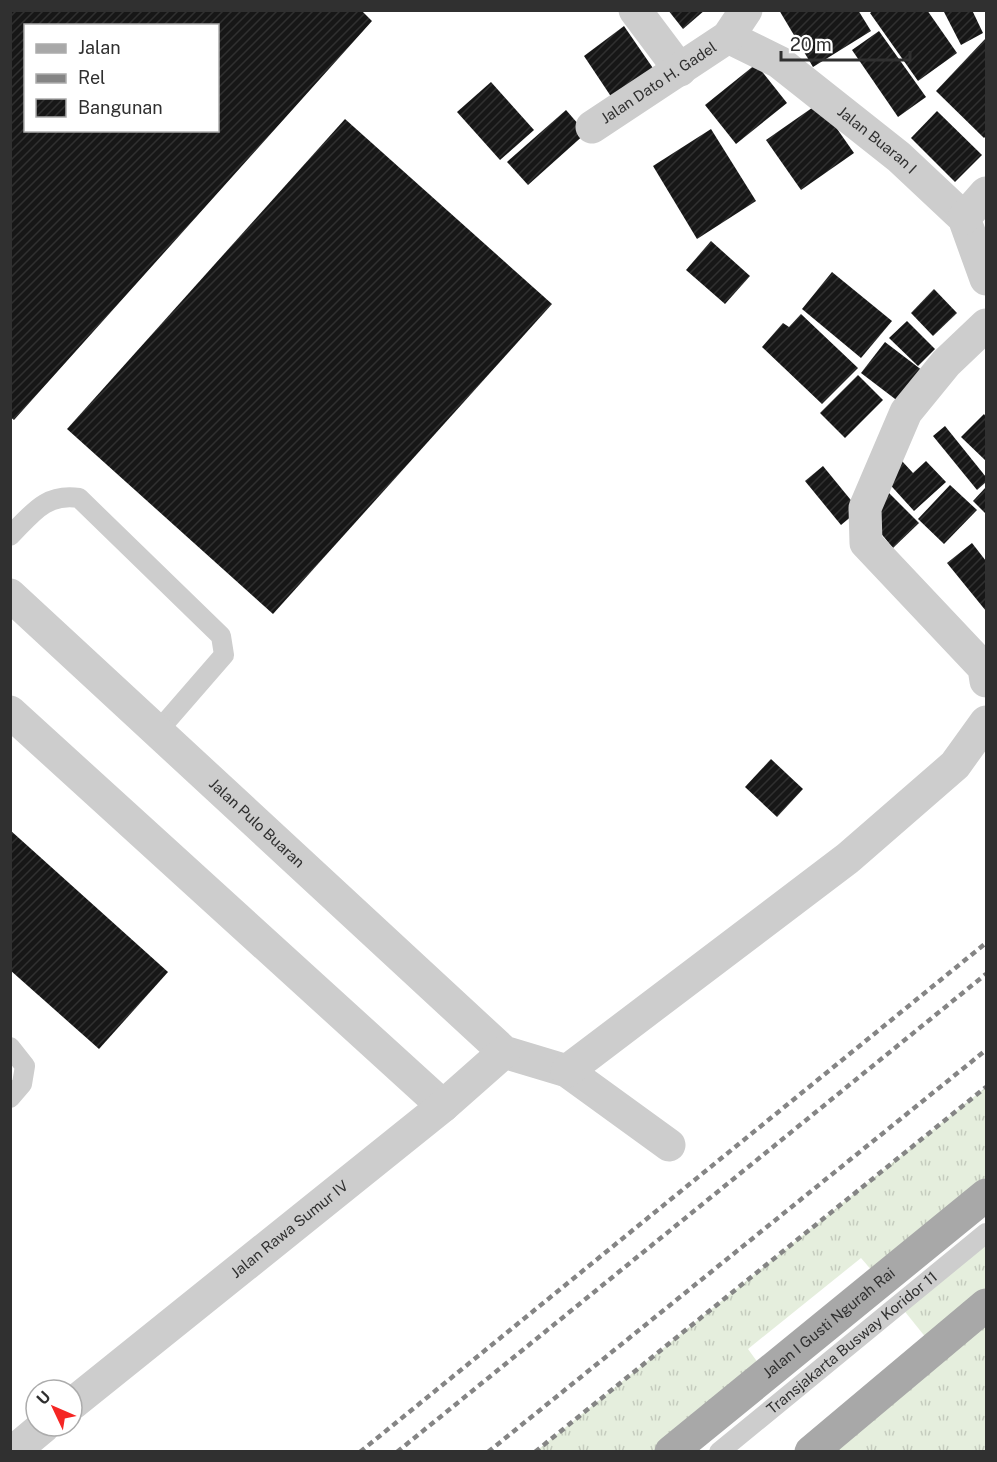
<svg xmlns="http://www.w3.org/2000/svg" width="997" height="1462" font-family="'Public Sans',sans-serif">
	<defs>
		<pattern id="grass-tufts" width="24" height="20" patternUnits="userSpaceOnUse" patternTransform="scale(1.5)"><rect width="24" height="20" fill="#e5eedd"/><path d="M3 7l-1-3M5 7V3M7 7l1-3M15 17l-1-3M17 17v-4M19 17l1-3" fill="none" stroke="#c5ccbe"/></pattern>
		<pattern id="building-hatch" width="6" height="6" patternUnits="userSpaceOnUse" patternTransform="scale(1.5)"><rect width="6" height="6" fill="#171717"/><path d="M-1 1l2-2M0 6l6-6M5 7l2-2" fill="none" stroke="#303030"/></pattern>
	</defs>
	<rect width="100%" height="100%" fill="#fff"/>
	<g fill="url(#grass-tufts)">
		<path d="M986 1087V1194L880 1280 861 1258 748 1349 766 1374 671 1451 535 1452Z"/>
		<path d="M986 1231V1305L935 1349 898 1303Z"/>
		<path d="M986 1324V1451L828 1452Z"/>
	</g>
	<g fill="url(#building-hatch)" fill-rule="evenodd">
		<path d="M10 10H361L372 21 14 420 10 417ZM26 26H218V130H26Z"/>
		<path d="M668 10H705L683 29Z"/>
		<path d="M779 10H858L871 31 813 67Z"/>
		<path d="M874 10H927L957 53 918 81 870 13Z"/>
		<path d="M943 10H972L983 33 961 45Z"/>
		<path d="M624 26 657 74 616 104 584 56Z"/>
		<path d="M879 31 926 97 898 117 852 50Z"/>
		<path d="M986 38V136L984 138 936 91Z"/>
		<path d="M756 64 787 103 736 144 705 105Z"/>
		<path d="M491 82 534 130 500 160 457 112Z"/>
		<path d="M819 103 854 153 801 190 766 140Z"/>
		<path d="M566 110 586 133 528 185 507 162Z"/>
		<path d="M937 111 982 155 955 182 911 138Z"/>
		<path d="M345 119 552 304 273 614 67 429Z"/>
		<path d="M711 129 756 201 697 239 653 166Z"/>
		<path d="M711 241 750 276 725 304 686 270Z"/>
		<path d="M832 272 892 321 861 358 802 309Z"/>
		<path d="M934 289 957 313 933 336 911 313Z"/>
		<path d="M801 314 858 368 822 404 762 347 783 323 789 327Z"/>
		<path d="M907 321 935 349 918 366 889 338Z"/>
		<path d="M885 342 927 374 903 405 861 373Z"/>
		<path d="M858 375 883 400 845 438 820 413Z"/>
		<path d="M984 414 986 417V461L961 437Z"/>
		<path d="M945 426 986 477V482L977 490 933 436Z"/>
		<path d="M902 461 913 473 926 461 946 482 914 511 884 478Z"/>
		<path d="M823 466 859 510 841 525 805 481Z"/>
		<path d="M950 485 977 510 944 544 918 519Z"/>
		<path d="M986 487V514L973 501Z"/>
		<path d="M889 493 919 523 893 548 869 519Z"/>
		<path d="M972 543 986 561V611L947 563Z"/>
		<path d="M771 759 803 789 777 817 745 787Z"/>
		<path d="M10 830 168 972 99 1049 10 970Z"/>
	</g>
	<g fill="none" stroke-linecap="round" stroke-linejoin="round">
		<g stroke="#cdcdcd" stroke-width="20">
			<path d="M10 536C32 514 45 493 79 498L221 636 224 655 158 731"/>
			<path d="M10 1047 25 1066 22 1084 10 1098"/>
			<path id="s1" d="M719 1452 986 1233"/>
		</g>
		<g stroke="#cdcdcd" stroke-width="33">
			<path d="M635 10 680 70"/>
			<path id="s2" d="M728 37 779 62 899 157 964 218 986 279"/>
			<path id="s3" d="M592 127 728 37 746 10"/>
			<path d="M964 218 986 193"/>
			<path d="M986 325 946 363 906 412 865 508 866 543 984 668 986 681"/>
			<path id="s4" d="M10 595 504 1052 567 1071 669 1145"/>
			<path d="M10 712 443 1106"/>
			<path d="M567 1071 848 858 955 765 986 722"/>
			<path id="s5" d="M72 1404 443 1106 504 1052"/>
			<path d="M13 1452 44 1426"/>
		</g>
		<g stroke="#a8a8a8" stroke-width="33">
			<path id="s6" d="M671 1452 986 1195"/>
			<path d="M811 1452 986 1305"/>
		</g>
		<g stroke="#858585" stroke-width="4.5" stroke-dasharray="6 4.5" stroke-linecap="butt">
			<path d="M360 1452 986 943"/>
			<path d="M397 1452 986 974"/>
			<path d="M488 1452 986 1050"/>
			<path d="M535 1452 986 1087"/>
		</g>
	</g>
	<g text-anchor="middle" stroke-width="6" stroke-linejoin="round" paint-order="stroke">
		<g font-size="15" fill="#303030" stroke="#fff">
			<text dy="5" stroke="none"><textPath href="#s3" startOffset="80">Jalan Dato H. Gadel</textPath></text>
			<text dy="5" stroke="none"><textPath href="#s2" startOffset="182">Jalan Buaran I</textPath></text>
			<text dy="5" stroke="none"><textPath href="#s4" startOffset="336">Jalan Pulo Buaran</textPath></text>
			<text dy="5" stroke="none"><textPath href="#s5" startOffset="279">Jalan Rawa Sumur IV</textPath></text>
			<text dy="5" stroke="none"><textPath href="#s6" startOffset="204">Jalan I Gusti Ngurah Rai</textPath></text>
			<text dy="5" stroke="none"><textPath href="#s1" startOffset="172">Transjakarta Busway Koridor 11</textPath></text>
		</g>
	</g>
	<rect width="997" height="1462" fill="none" stroke="#303030" stroke-width="24"/>
	<rect x="24" y="24" width="195" height="108" fill="#ffffff" stroke="#acacac" stroke-width="1.5"/>
	<rect x="36" y="44" width="30" height="9" fill="#a8a8a8" stroke="#acacac" stroke-width="1.5"/>
	<text x="78" y="54" font-size="18" fill="#303030">Jalan</text>
	<rect x="36" y="74" width="30" height="9" fill="#858585" stroke="#acacac" stroke-width="1.5"/>
	<text x="78" y="84" font-size="18" fill="#303030">Rel</text>
	<rect x="36" y="99" width="30" height="18" fill="url(#building-hatch)" stroke="#acacac" stroke-width="1.5"/>
	<text x="78" y="114" font-size="18" fill="#303030">Bangunan</text>
	<g transform="translate(54 1408) rotate(314)"><circle r="28" fill="#ffffff" stroke="#acacac" stroke-width="1.5"/>
	<path d="M0-4.5L10 22L0 15L-10 22Z" fill="#f52624"/>
	<text y="-9" font-size="16" font-weight="bold" text-anchor="middle" fill="#303030">U</text>
	</g>
	<path d="M781 51v9h129v-9" fill="none" stroke="#303030" stroke-width="3"/>
	<text x="790" y="51" font-size="18" fill="#303030" stroke="#ffffff" stroke-width="4.5" paint-order="stroke">20 m</text>
</svg>
